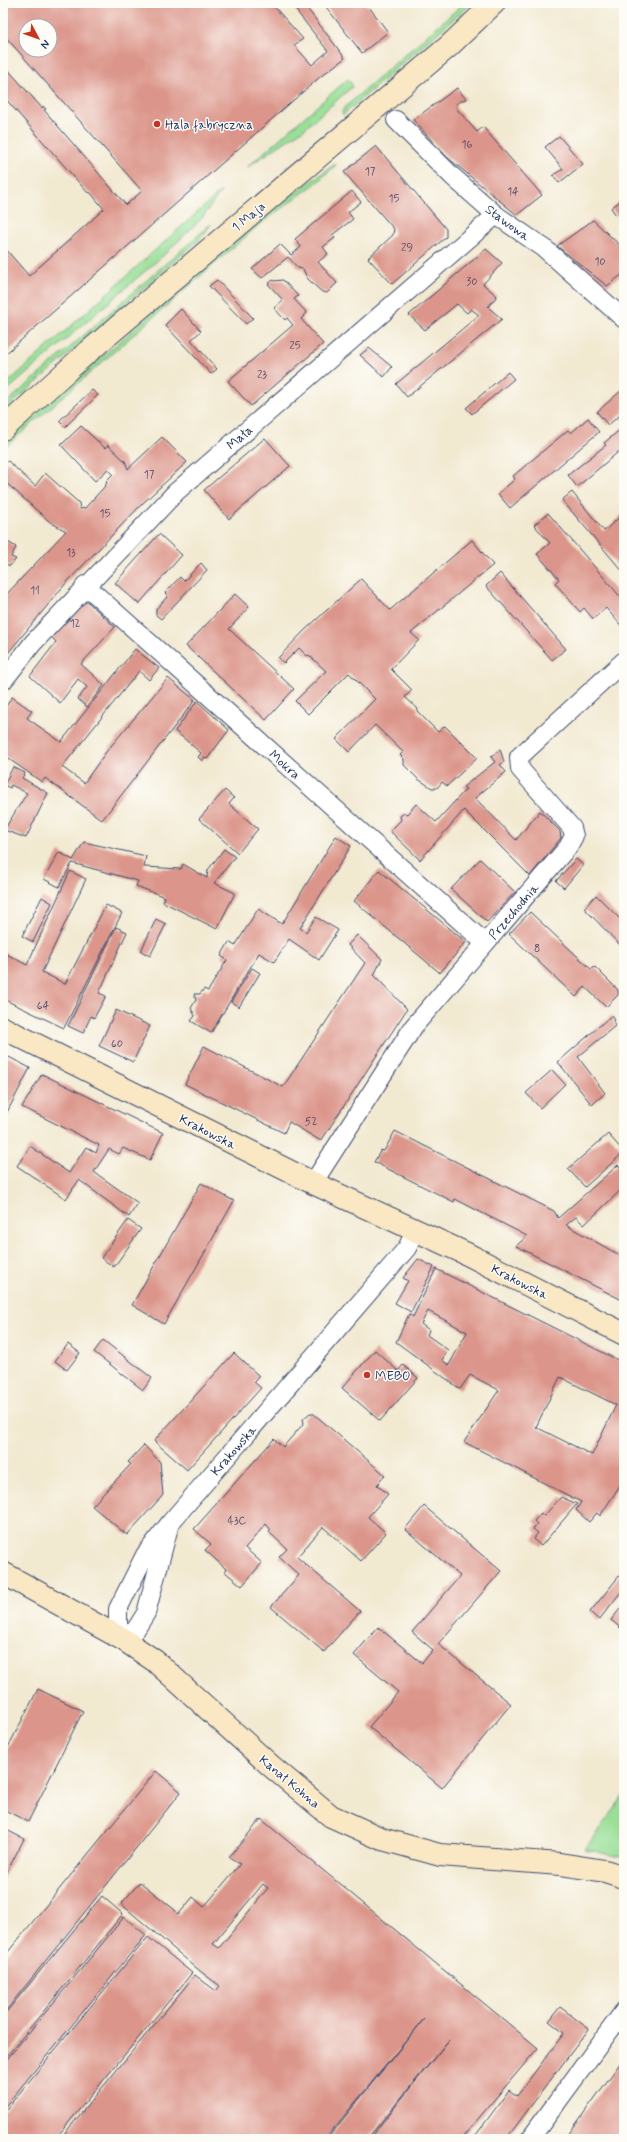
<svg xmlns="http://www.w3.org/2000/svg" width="627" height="2142" font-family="Mynerve,sans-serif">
	<rect width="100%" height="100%" fill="#fdfcf7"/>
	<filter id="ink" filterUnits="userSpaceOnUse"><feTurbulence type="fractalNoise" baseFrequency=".025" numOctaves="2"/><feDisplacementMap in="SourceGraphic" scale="8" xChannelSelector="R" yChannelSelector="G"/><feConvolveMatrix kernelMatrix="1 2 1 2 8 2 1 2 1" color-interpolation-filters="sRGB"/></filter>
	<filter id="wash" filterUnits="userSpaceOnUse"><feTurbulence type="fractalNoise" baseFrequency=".012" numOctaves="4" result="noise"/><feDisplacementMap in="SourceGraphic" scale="16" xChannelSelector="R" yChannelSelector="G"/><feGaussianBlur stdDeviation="0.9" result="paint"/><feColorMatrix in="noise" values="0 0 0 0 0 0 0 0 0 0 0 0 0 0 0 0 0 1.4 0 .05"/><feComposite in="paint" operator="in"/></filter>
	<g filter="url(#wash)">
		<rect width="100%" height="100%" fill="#f2e9d1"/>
		<g fill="#9adf97" stroke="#5a877a">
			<path d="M464 3H472L343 115 342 112 344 108Z"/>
			<path d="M348 79 353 86 304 129 246 168Z"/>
			<path d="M335 164 336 165 315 184 261 223 3 449V443L18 430 269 211Z"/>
			<path d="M221 191 202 218 166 253 3 394V387Z"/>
			<path d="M211 224 201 238 3 412V406Z"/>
			<path d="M624 1795V1858L585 1849Z"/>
		</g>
		<g id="blocks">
			<g fill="#dc958a" fill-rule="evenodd">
				<path d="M3 3H271L303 39 294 45 312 65 328 51 290 3H303L345 58 321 76 3 356V246L29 276 104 209 90 192 88 193 3 96V64L42 108 43 106 46 109 44 110 126 205 142 191 3 34ZM26 26H50V50H26Z"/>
				<path d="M323 3H366L388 32 362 53Z"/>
				<path d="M457 88 466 99 457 103 456 108 477 132 483 127 542 195 517 215 447 157 413 120Z"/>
				<path d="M559 136 583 164 559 183 553 175 563 169 545 147Z"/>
				<path d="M376 146 446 229V237L392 284 368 258 393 235 394 229 344 172Z"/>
				<path d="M352 191 361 202 348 212 353 219 332 235 335 238 323 247 328 254 318 262 337 283 327 293 322 292 313 284 307 278 303 269 298 268 288 257 262 278 252 269 280 244 291 255 301 247 295 239Z"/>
				<path d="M624 198V209L616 215 611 208Z"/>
				<path d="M593 220 624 249V273L607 286 557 246Z"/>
				<path d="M486 249 502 263 483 284 497 296 488 307 502 319 407 397 396 384 479 315 471 309 467 313 457 304 425 330 409 315Z"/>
				<path d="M217 280 253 318 246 324 209 286Z"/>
				<path d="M273 280 274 281 283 280 298 296 294 299 307 313 301 319 323 344 251 406 228 381 293 325 287 318 285 320 274 308 283 300 268 284Z"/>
				<path d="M181 309 201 331 191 340 217 369 211 374 165 325Z"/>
				<path d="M369 348 392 367 384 377 360 355Z"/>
				<path d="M508 372 514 379 472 414 466 408Z"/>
				<path d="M624 388V412L608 425 597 412Z"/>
				<path d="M92 390 98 395 65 427 59 421Z"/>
				<path d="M588 418 599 432 510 508 498 494 515 479 513 476 568 430 571 433Z"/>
				<path d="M81 426 105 448 108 445 125 461 128 469 162 437 187 462 143 503 67 582 3 659V598L66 531 50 522 3 480V465L8 461 35 486 45 473 79 503 80 509 85 508 106 485 107 480 113 474 108 469 95 481 61 445Z"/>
				<path d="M623 427 624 447 577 487 568 475 606 445 604 443Z"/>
				<path d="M265 438 290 466 229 519 204 490Z"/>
				<path d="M572 492 604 531 624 513V573L562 500Z"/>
				<path d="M548 513 624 601V629L606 608 593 619 584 608 580 612 555 583 559 579 537 554 550 543 534 525Z"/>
				<path d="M159 534 182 555 139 604 115 583Z"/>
				<path d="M3 539 16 547 11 557 16 559 10 566 3 563Z"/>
				<path d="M472 540 493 565 411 633 419 640 391 669 412 690 405 697 418 709 417 711 438 732 445 726 477 758 447 786 442 782 437 788H432L418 779 404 765V759L400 755 403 752 375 725 349 752 336 739 375 699 349 673 308 714 295 701 326 671 309 655 307 656 299 648 284 663 278 658 305 630 361 579 390 610Z"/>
				<path d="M201 563 207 570 161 619 156 615V609L168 596 165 593 180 577 184 581Z"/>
				<path d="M500 573 566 649 552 660 486 586Z"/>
				<path d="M235 594 249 607 229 629 294 689 266 720 186 646Z"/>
				<path d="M88 602 115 627 81 664 104 685 87 707 78 699 87 687 78 679 60 703 30 676 56 642 47 632 74 603Z"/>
				<path d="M135 649 159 668 149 680 139 671 62 767 84 783 106 752 168 678 195 700 102 820 45 778 42 782 3 755V711L12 697 32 711 27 718 61 742Z"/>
				<path d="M197 701 229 730 207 759 205 757 202 761 198 757 201 753 175 731Z"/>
				<path d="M500 749 504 762 500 765 506 772 475 798 516 840 540 811 560 831 561 838 530 876 464 810 420 860 390 831 401 820 400 816 404 813 407 814 416 804 436 822 466 789 463 787 495 762 491 757Z"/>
				<path d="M13 767 25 773 22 778 48 793 26 838 4 830 27 793 11 785 10 788 4 785Z"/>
				<path d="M225 790 234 798 229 804 258 829 238 853 199 819Z"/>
				<path d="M336 836 351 846 300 928 306 932 316 917 338 930 319 960 289 939 274 962 259 953 211 1033 191 1021 195 1016 191 1008 196 1000 194 994H200L204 989 208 991 227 960 221 956 229 942 235 946 258 909 282 924Z"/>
				<path d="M84 842 146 856 144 867 181 869 183 864 207 878 208 870 224 849 235 857 214 883 235 893 217 929 163 902 165 897 136 886 138 881 72 863 59 887 44 879 59 852 73 860Z"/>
				<path d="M480 859 515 892 487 922 451 889Z"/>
				<path d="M576 859 583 865 564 888 556 881Z"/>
				<path d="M379 870 466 942 440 973 354 901Z"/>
				<path d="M70 871 86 879 42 972 65 984 106 905 122 913 64 1028 3 999V952L27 965Z"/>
				<path d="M596 895 624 923 623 948 584 908Z"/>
				<path d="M42 897 52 903 33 942 22 936Z"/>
				<path d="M530 912 591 969 595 967 618 990V995L606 1007 585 987 576 997 509 934Z"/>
				<path d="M156 919 166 924 150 956 141 951Z"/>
				<path d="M116 927 127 932 99 993 106 996 94 1018 91 1016 83 1033 68 1026Z"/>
				<path d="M357 935 382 959 374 975 407 1009 321 1141 289 1122 284 1133 185 1084 204 1046 283 1087 365 963 348 945Z"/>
				<path d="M252 968 260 973 239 1007 231 1002Z"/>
				<path d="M116 1010 150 1026 133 1062 99 1046Z"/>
				<path d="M612 1015 615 1026 578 1057 605 1093 592 1105 558 1062Z"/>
				<path d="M3 1054 30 1068 3 1120Z"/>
				<path d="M552 1070 565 1084 540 1108 526 1093Z"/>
				<path d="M42 1074 163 1133 150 1160 123 1148 119 1154 109 1149 94 1172 138 1203 129 1217 79 1180 66 1199 17 1166 30 1146 69 1173 86 1147 96 1153 99 1145 22 1107Z"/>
				<path d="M395 1131 554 1211 558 1218 618 1165 624 1171V1187L584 1225 576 1217 566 1225 621 1256 624 1253V1301L516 1246 527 1236 455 1199 454 1202 374 1162 381 1150 384 1151Z"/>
				<path d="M608 1134 624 1152 585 1187 568 1169Z"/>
				<path d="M201 1183 234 1201 164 1324 132 1305Z"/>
				<path d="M128 1220 141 1229 114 1267 101 1258Z"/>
				<path d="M418 1259 434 1267 411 1312 395 1303 408 1281 403 1278Z"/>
				<path d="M436 1269 624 1363V1479L600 1516 597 1513 589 1522 576 1510 581 1502 464 1442 499 1390 470 1375 460 1389 396 1342 409 1314 413 1317ZM428 1311 467 1332 449 1365 442 1360 448 1350 427 1335 429 1330 421 1324ZM560 1377 616 1405 592 1455 536 1427Z"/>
				<path d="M103 1340 152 1378 143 1390 94 1352Z"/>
				<path d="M68 1344 80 1353 67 1370 55 1361Z"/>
				<path d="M375 1350 398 1371 403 1365 418 1378 380 1421 342 1388Z"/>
				<path d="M234 1353 259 1376 254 1382 261 1388 187 1470 154 1441Z"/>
				<path d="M310 1413 314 1414 385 1475 377 1485 388 1494 368 1517 386 1533 361 1561 323 1527 297 1557 360 1611 324 1652 271 1607 299 1575 279 1557 287 1549 269 1532 271 1530 266 1524 245 1548 262 1563 242 1586 224 1571 226 1569 205 1550 211 1544 194 1529 274 1439 283 1447 304 1423 303 1419Z"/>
				<path d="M144 1445 160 1462 163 1495 127 1535 92 1506 131 1464 128 1462Z"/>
				<path d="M561 1497 577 1504 541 1546 533 1539 538 1533 533 1529 537 1524 534 1521 541 1513 544 1516Z"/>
				<path d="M424 1506 501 1571 438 1644 511 1704 442 1788 369 1727 398 1692 354 1655 378 1627 422 1663 433 1650 412 1632 460 1576 405 1529Z"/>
				<path d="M624 1570V1588L599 1620 590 1612Z"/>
				<path d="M624 1604V1631L611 1620Z"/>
				<path d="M38 1689 83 1711 28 1822 3 1809V1757Z"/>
				<path d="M156 1771 181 1792 3 2014V1958Z"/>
				<path d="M261 1819 538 2048 461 2139H369L449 2040 367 2139H327L424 2019 325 2139H60L195 1975 216 1991 220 1986 200 1971 121 1904 140 1882 175 1910 178 1915 193 1897 204 1907 240 1864 229 1857ZM263 1884 268 1888 219 1948 213 1944Z"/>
				<path d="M3 1828 24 1839 3 1879Z"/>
				<path d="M102 1896 123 1914 3 2061V2016Z"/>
				<path d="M124 1917 146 1935 3 2109V2064Z"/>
				<path d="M148 1937 192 1973 55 2139H3V2113Z"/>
				<path d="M560 2007 589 2029 506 2139H473L509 2090 517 2096 564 2033 549 2021Z"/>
				<path d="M624 2058V2139H565Z"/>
			</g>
		</g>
	</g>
	<g filter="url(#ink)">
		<use href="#blocks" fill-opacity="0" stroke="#3b4b6f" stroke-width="1"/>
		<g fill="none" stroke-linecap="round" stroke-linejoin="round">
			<g stroke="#3b4b6f" stroke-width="20">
				<g id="street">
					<path d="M396 120 453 177 496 215 544 248 624 319"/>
					<path d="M85 585 485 943"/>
					<path d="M3 681 33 643 176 492 496 215"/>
					<path d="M313 1183 414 1026 568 847 574 836 572 828 520 769 519 757 624 661"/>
					<path d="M170 1523 146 1613 136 1629 124 1640 118 1625V1609L145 1555 170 1523 407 1248 416 1230"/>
					<path d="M530 2139 624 2011"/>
				</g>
			</g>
			<g stroke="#3b4b6f" stroke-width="24">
				<g id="secondary">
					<path d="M3 429 81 358 449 46 494 3"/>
					<path d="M3 1028 313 1183 467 1254 624 1334"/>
					<path d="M3 1573 124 1640 155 1661 271 1766 331 1816 382 1839 440 1855 560 1864 605 1871 624 1877"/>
				</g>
			</g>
			<use href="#street" stroke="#fff" stroke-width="18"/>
			<use href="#secondary" stroke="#fae7c3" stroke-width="22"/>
		</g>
	</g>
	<g fill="#c8321e" stroke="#fdfcf7" stroke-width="1.5">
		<circle cx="157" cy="124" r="4"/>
		<circle cx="367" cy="1375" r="4"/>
	</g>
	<g text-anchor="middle" stroke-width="3" stroke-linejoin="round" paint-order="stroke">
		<g font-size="11" fill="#4b4869">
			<text x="467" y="148">16</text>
			<text x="370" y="175">17</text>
			<text x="513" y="195">14</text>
			<text x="394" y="202">15</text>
			<text x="407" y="251">29</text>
			<text x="600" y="265">10</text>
			<text x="472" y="285">30</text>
			<text x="295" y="349">25</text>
			<text x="262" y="378">23</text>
			<text x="149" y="478">17</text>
			<text x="105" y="517">15</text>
			<text x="71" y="556">13</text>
			<text x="35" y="594">11</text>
			<text x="75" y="627">12</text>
			<text x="537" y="952">8</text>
			<text x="43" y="1009">64</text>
			<text x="117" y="1047">60</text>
			<text x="311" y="1125">52</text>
			<text x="237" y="1524">43C</text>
		</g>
		<g font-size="13" fill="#1b2f5e" stroke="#fdfcf7" text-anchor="start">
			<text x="165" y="129">Hala fabryczna</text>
			<text x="375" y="1380">MEBO</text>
		</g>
		<g font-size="13" fill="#1b2f5e" stroke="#fdfcf7">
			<text transform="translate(248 216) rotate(-40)" y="5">1 Maja</text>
			<text transform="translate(508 222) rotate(36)" y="5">Stawowa</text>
			<text transform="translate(239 437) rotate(-41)" y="5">Mała</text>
			<text transform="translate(285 764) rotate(42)" y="5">Mokra</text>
			<text transform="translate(513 911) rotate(-49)" y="5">Przechodnia</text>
			<text transform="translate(208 1131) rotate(27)" y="5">Krakowska</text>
			<text transform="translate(520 1281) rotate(27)" y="5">Krakowska</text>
			<text transform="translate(233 1450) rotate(-49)" y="5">Krakowska</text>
			<text transform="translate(290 1781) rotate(40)" y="5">Kanał Kohna</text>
		</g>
	</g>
	<rect width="627" height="2142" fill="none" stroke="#fdfcf7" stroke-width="16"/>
	<g transform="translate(38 38) rotate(131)"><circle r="19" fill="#fdfcf7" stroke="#a3aaba"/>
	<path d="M0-3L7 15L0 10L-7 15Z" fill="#c8321e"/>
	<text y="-6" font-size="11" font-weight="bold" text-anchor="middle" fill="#1b2f5e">N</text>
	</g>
</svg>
